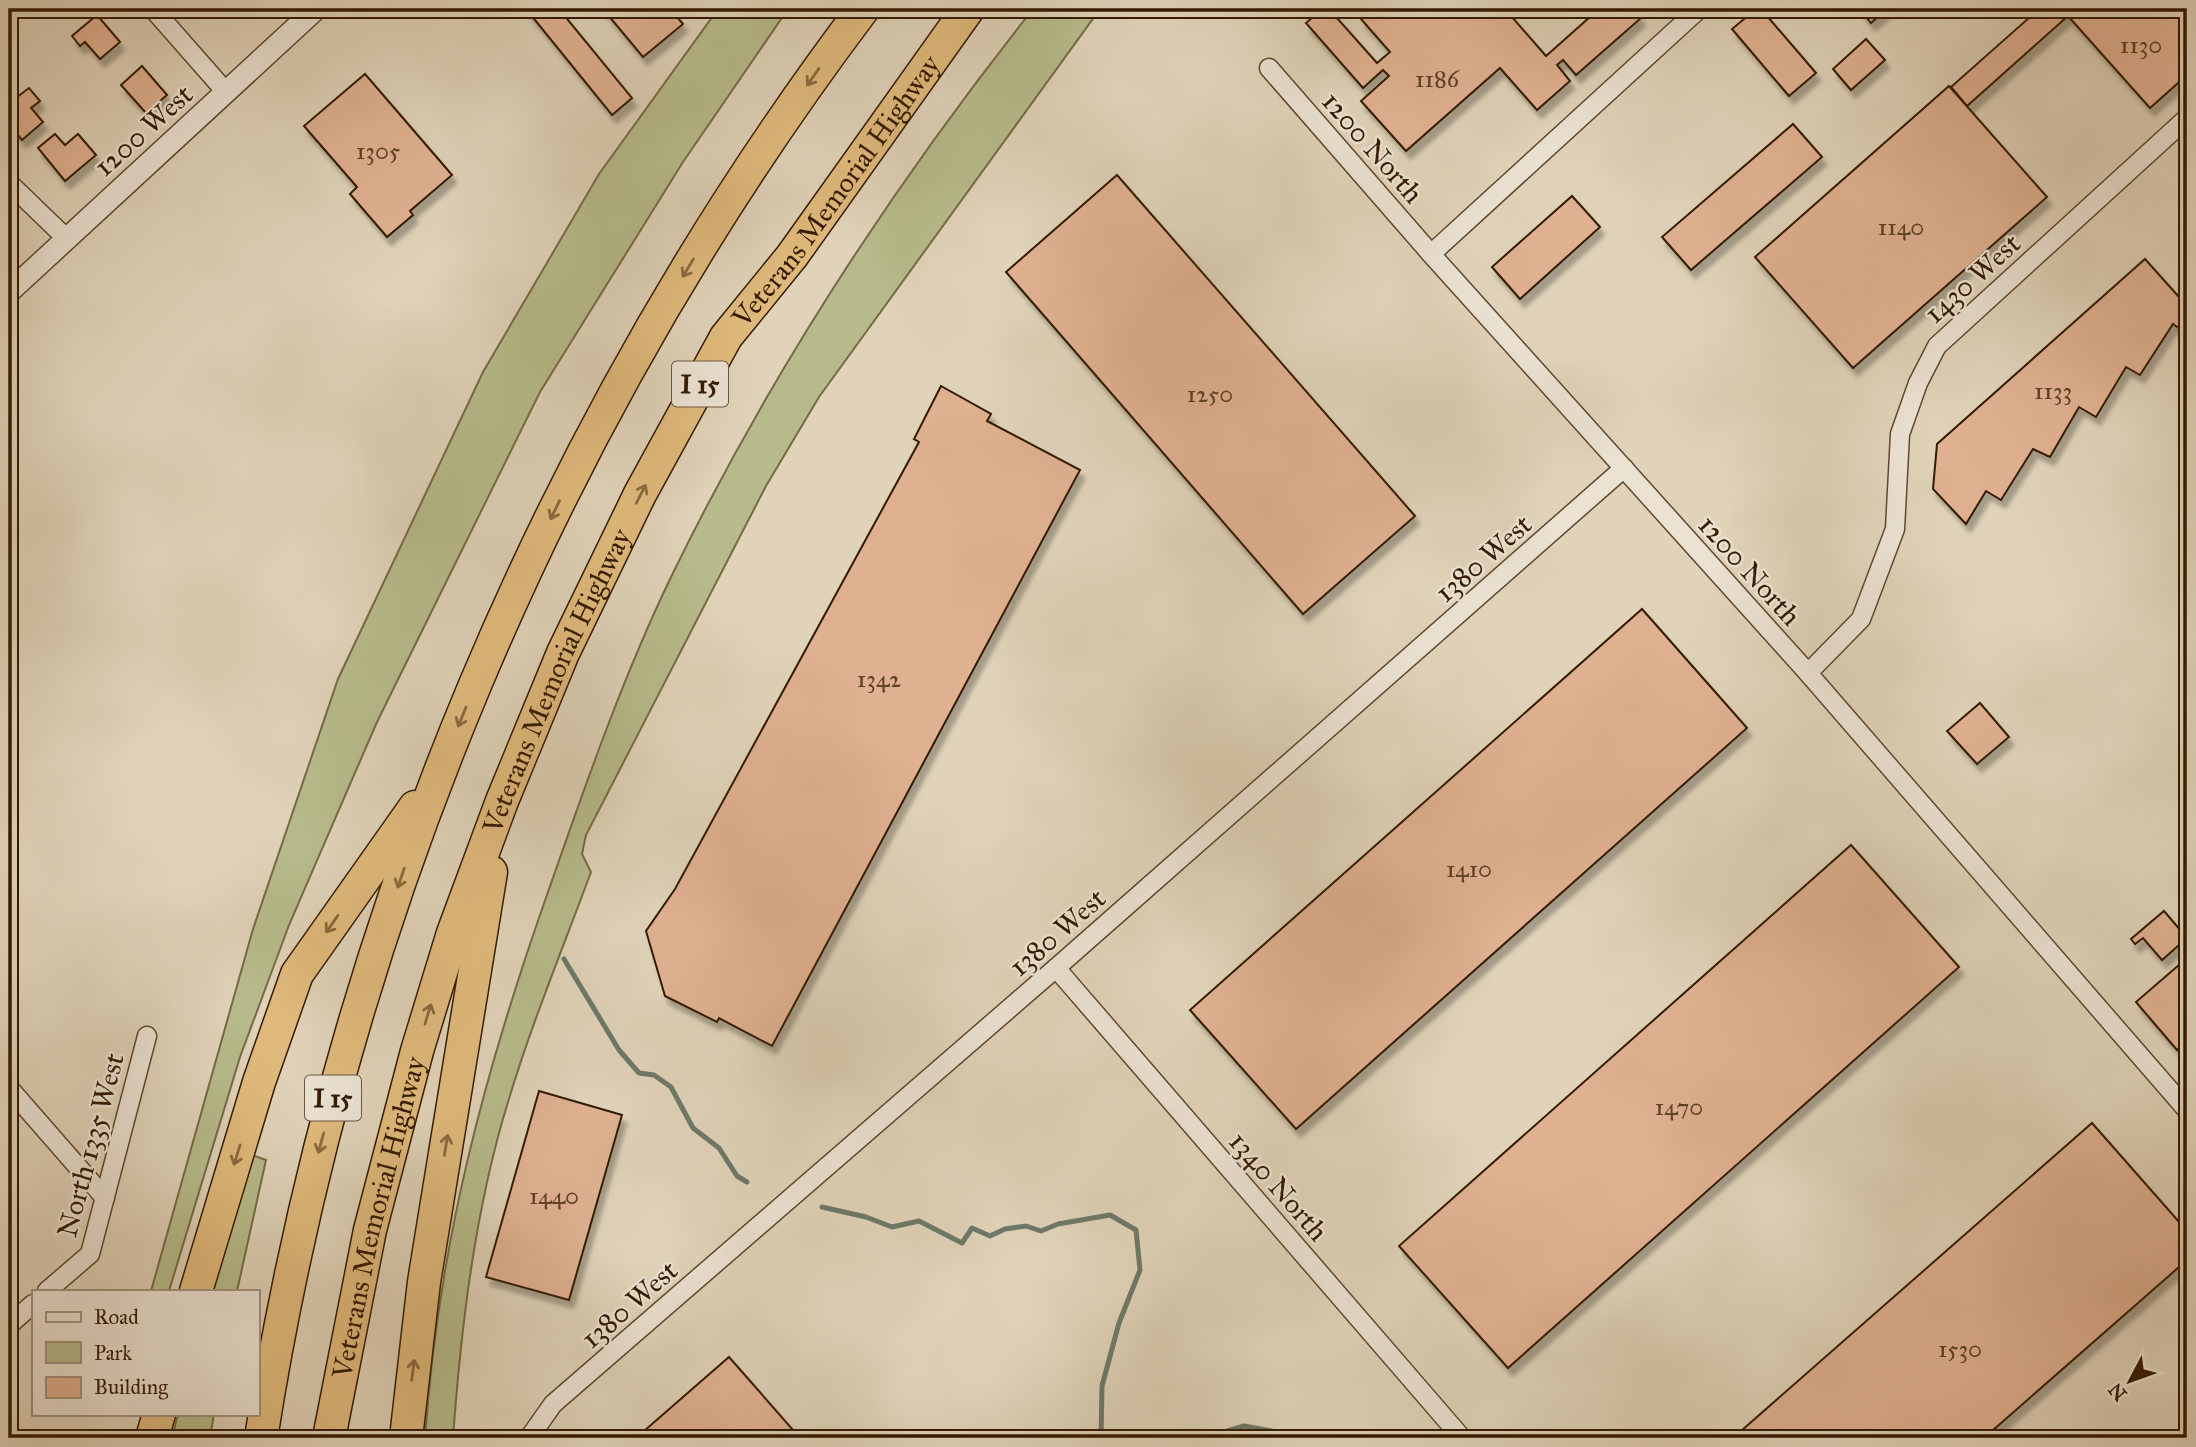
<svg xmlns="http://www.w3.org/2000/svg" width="2196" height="1447" font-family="'IM FELL Great Primer',serif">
	<defs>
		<filter id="shadow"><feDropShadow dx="4.5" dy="8" stdDeviation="2" flood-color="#0004"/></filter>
	</defs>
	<rect width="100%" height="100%" fill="#e0d3b9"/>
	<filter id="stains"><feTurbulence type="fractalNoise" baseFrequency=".00286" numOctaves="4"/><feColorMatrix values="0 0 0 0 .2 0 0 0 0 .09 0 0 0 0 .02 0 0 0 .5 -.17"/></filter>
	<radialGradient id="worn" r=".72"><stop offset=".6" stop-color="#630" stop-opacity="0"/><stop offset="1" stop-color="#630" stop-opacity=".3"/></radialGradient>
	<g fill="#b7bb8b" stroke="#756a46" stroke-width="2">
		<path d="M718 9H788L683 162 540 392 377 722 289 925 240 1057 169 1291H151L253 929 338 679 483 372 599 174Z"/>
		<path d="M1033 9H1100L819 397 766 486 586 835 582 854 591 872C563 948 531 1025 508 1102 475 1209 461 1327 453 1438H425C438 1246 484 1073 548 892 585 786 623 676 672 575 770 374 894 184 1033 9Z"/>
		<path d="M252 1155 266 1160 237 1291H212Z"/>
		<path d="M178 1414H214L210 1438H172Z"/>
	</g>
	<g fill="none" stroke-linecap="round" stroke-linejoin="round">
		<g stroke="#6d7969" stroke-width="5">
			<path d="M564 959 619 1050 639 1073 654 1075 671 1087 693 1128 719 1148 737 1176 747 1182"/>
			<path d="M822 1207 866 1217 892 1227 919 1221 962 1243 972 1228 990 1236 1005 1229 1026 1226 1041 1231 1058 1224 1110 1215 1136 1230 1140 1270 1119 1323 1102 1386 1101 1438"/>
			<path d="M1204 1438 1244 1426 1283 1433H1314L1321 1438"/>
		</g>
	</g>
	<g fill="#e0b191" stroke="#331a01" stroke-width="2" filter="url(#shadow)">
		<path d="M526 9H559L632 98 612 115Z"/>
		<path d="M603 9H670L683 24 643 57Z"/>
		<path d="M1322 9H1329L1377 63 1390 52 1361 19 1373 9H1505L1546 56 1599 9 1607 12 1611 9H1633L1641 18 1576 75 1563 60 1557 65 1570 81 1537 110 1500 68 1406 151 1361 101 1389 76 1383 70 1363 88 1306 23Z"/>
		<path d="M1756 9H1761L1816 73 1789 96 1732 29Z"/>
		<path d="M1860 9H1887L1871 23Z"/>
		<path d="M2039 9H2187V75L2150 108 2068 16 1967 106 1951 87Z"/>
		<path d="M97 15 120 42 100 59 85 42 80 46 72 36Z"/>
		<path d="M1866 39 1885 60 1851 90 1833 69Z"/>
		<path d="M142 66 167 95 146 113 121 85Z"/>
		<path d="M365 74 452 175 410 211 413 215 387 237 350 194 357 187 304 126Z"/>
		<path d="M9 86 17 97 29 88 40 101 31 108 43 122 22 140 9 124Z"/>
		<path d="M1949 86 2047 197 1853 368 1755 257Z"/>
		<path d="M1793 124 1822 157 1691 270 1662 237Z"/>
		<path d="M55 134 65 145 78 134 96 155 65 181 38 148Z"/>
		<path d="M1117 175 1415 516 1303 614 1006 272Z"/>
		<path d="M1572 196 1600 227 1520 299 1492 267Z"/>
		<path d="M2145 259 2187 306V334L2173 324 2140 375 2126 367 2096 417 2079 407 2050 457 2033 449 2001 500 1986 491 1966 524 1933 489 1937 444Z"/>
		<path d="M941 386 991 414 987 421 1080 470 772 1046 719 1018 717 1022 665 996 646 931 675 889 919 442 914 439Z"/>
		<path d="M1642 609 1747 728 1296 1129 1190 1010Z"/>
		<path d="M1980 703 2009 737 1977 764 1947 731Z"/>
		<path d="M1851 845 1959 967 1508 1368 1399 1246Z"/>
		<path d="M2164 911 2187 938 2162 960 2143 938 2135 944 2131 939Z"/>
		<path d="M2187 958V1041L2177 1050 2136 1002Z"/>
		<path d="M539 1091 622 1115 569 1300 486 1277Z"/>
		<path d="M2092 1123 2187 1231V1260L1984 1438H1733Z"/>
		<path d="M729 1357 800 1438H636Z"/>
	</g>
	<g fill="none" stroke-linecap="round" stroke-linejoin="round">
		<g stroke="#5e482f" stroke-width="21">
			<g id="minor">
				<path d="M153 9 226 92"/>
				<path d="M1269 68 1431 254 1808 673 2187 1110"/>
				<path d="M9 183 66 238"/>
				<path d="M1431 254 1699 9"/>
				<path d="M1808 673 1861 619 1895 529 1900 434 1918 383 1937 346 2187 118"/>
				<path d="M1056 968 1462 1438"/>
				<path d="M9 1088 105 1198"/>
				<path d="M47 1291 90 1254 147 1036"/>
				<path d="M9 1325 33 1304"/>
				<path d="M529 1438 553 1404 1056 968 1624 468"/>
			</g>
		</g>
		<g stroke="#5e482f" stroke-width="24">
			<path id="tertiary" d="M9 292 316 9"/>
		</g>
		<g stroke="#331a01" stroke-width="35">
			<g id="motorway">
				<path d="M196 1291 259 1082 297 974 415 807"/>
				<path d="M152 1438 159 1414"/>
				<path d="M261 1438C342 923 548 426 863 9"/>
				<path id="s1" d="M329 1438 370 1230 417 1051 453 933 502 801 563 653 640 494 726 337 792 256 968 9"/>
				<path d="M406 1438 424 1282 491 872"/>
			</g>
		</g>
		<use href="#minor" stroke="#ebe2d2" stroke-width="18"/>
		<use href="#tertiary" stroke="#ebe2d2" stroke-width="21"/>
		<use href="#motorway" stroke="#e0ba7c" stroke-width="32"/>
	</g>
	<defs><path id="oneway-shaft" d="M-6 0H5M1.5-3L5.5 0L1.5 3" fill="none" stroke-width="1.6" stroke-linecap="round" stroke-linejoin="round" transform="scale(1.75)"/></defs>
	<g stroke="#8a6a3e">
		<use href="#oneway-shaft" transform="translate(813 77) rotate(125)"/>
		<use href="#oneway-shaft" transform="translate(688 268) rotate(121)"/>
		<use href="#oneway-shaft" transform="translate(641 494) rotate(-63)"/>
		<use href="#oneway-shaft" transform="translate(555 510) rotate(116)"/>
		<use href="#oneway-shaft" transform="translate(462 717) rotate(112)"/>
		<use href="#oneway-shaft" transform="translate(401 878) rotate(109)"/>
		<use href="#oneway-shaft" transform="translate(332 924) rotate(125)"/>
		<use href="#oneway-shaft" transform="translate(428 1014) rotate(-73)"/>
		<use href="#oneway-shaft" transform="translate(321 1143) rotate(105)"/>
		<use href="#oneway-shaft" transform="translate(446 1145) rotate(-81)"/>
		<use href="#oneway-shaft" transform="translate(237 1155) rotate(107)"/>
		<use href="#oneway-shaft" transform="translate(413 1370) rotate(-83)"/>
	</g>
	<g text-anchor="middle" stroke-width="5" stroke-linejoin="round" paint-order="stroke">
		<g font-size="24" fill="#5e4025">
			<text x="2141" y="53">1130</text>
			<text x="1437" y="87">1186</text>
			<text x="378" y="159">1305</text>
			<text x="1901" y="235">1140</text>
			<text x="2053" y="399">1133</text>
			<text x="1210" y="402">1250</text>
			<text x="879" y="687">1342</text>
			<text x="1469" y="877">1410</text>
			<text x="1679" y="1115">1470</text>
			<text x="554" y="1204">1440</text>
			<text x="1960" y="1357">1530</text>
		</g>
		<g fill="#ebe2d2" stroke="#6a5640" stroke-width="2">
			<rect x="672" y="361.5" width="56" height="45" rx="5"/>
			<rect x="305" y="1075.5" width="56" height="45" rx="5"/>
		</g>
		<g font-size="26" font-weight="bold" fill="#331a01">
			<text x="700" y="393">I 15</text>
			<text x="333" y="1107">I 15</text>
		</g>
		<g font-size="28" fill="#331a01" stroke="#ebe2d2">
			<text transform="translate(143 130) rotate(-42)" y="10">1200 West</text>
			<text transform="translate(1373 147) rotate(49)" y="10">1200 North</text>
			<text dy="10" stroke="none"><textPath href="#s1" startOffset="1360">Veterans Memorial Highway</textPath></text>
			<text transform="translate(1972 278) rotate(-42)" y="10">1430 West</text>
			<text transform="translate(1483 558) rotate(-41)" y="10">1380 West</text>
			<text transform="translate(1750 570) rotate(48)" y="10">1200 North</text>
			<text dy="10" stroke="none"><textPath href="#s1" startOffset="793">Veterans Memorial Highway</textPath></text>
			<text transform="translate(1057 932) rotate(-41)" y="10">1380 West</text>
			<text transform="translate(90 1145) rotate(-75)" y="10">North 1335 West</text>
			<text transform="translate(1279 1186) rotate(49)" y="10">1340 North</text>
			<text dy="10" stroke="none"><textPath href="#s1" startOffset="226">Veterans Memorial Highway</textPath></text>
			<text transform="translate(629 1304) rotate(-41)" y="10">1380 West</text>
		</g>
	</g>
	<rect width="2196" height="1447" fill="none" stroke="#e0d3b9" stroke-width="35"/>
	<rect x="10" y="10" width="2175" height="1426" fill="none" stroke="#331a01" stroke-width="3.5"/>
	<rect x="18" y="18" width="2161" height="1412" fill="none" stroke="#331a01" stroke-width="2"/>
	<rect x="32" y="1290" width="228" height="126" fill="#ebe2d2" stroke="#a1927e" stroke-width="2"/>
	<rect x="46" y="1312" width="35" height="10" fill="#ebe2d2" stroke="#a1927e" stroke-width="2"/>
	<text x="94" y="1324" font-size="21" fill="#331a01">Road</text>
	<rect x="46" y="1342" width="35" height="21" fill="#b7bb8b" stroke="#a1927e" stroke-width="2"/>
	<text x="94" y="1360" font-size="21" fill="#331a01">Park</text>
	<rect x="46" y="1377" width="35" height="21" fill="#e0b191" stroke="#a1927e" stroke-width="2"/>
	<text x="94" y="1394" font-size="21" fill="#331a01">Building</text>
	<g transform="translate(2130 1381) rotate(229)" stroke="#ebe2d2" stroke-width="5" paint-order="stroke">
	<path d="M0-5L12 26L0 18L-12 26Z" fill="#331a01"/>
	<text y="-10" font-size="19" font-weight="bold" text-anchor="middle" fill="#331a01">N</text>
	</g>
	<rect width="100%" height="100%" filter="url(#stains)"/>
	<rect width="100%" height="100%" fill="url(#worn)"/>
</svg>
